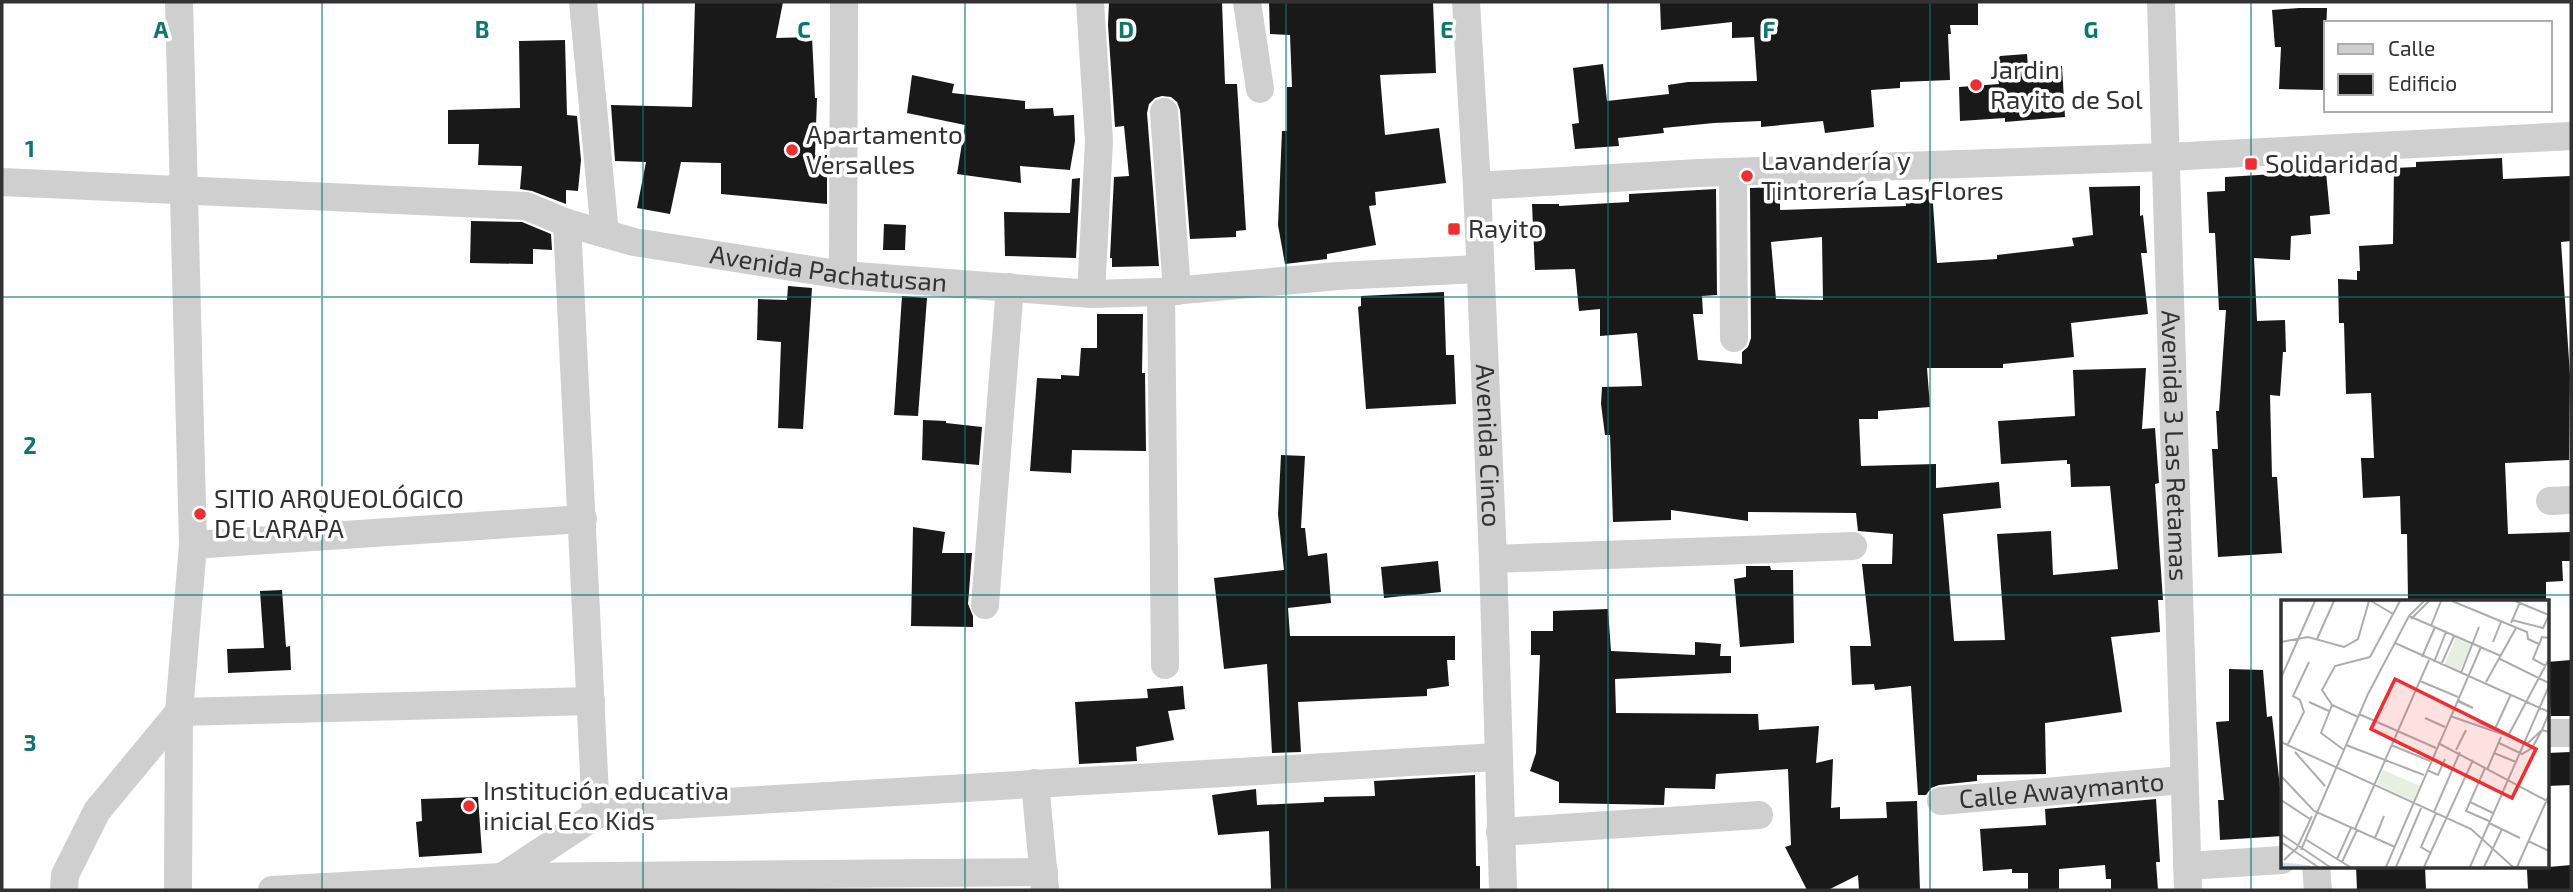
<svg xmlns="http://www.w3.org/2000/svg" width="2573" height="892" font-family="'Exo 2',sans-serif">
	<rect width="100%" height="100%" fill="#fff"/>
	<g fill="#191919" fill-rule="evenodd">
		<path d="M695 2H783L776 38 812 37 815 98H817L815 155H827V204L721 194V163L681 162 670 214 637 208 646 162 615 161 611 105 692 107Z"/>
		<path d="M1109 2H1222L1225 84H1237L1246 230 1236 231V237L1190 239 1180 110 1177 102 1171 97 1162 96 1155 98 1149 104 1147 113 1159 266 1112 267V258H1110L1114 177 1129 176 1124 126 1115 127 1108 25Z"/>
		<path d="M1269 2H1433L1436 73 1380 75 1385 135 1439 128 1446 183 1375 192 1376 205 1369 206 1376 245 1327 254V259L1285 264 1278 225 1282 131H1287V87H1292L1290 35 1270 34Z"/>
		<path d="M1660 2H1978V25H1950L1951 34H1948L1950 80 1900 82V88L1871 90 1874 127 1825 133 1823 121 1761 127V121L1714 123 1663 128 1664 133 1618 138 1619 146 1575 149 1572 124 1579 123 1573 68 1603 64 1607 101 1669 94 1668 85 1688 82 1757 81 1754 37 1732 38V22L1661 30Z"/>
		<path d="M2299 8H2327L2324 90 2279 89 2281 47H2275L2272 10Z"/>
		<path d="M565 40 567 115 577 116 581 160 578 191 566 190V204L532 191 520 189 522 166 478 165 479 144H448V110L520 108 519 41Z"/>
		<path d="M2027 54 2028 67 2062 66 2065 117 2005 122V118L1960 121 1959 87 1999 84 1995 65 2000 56Z"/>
		<path d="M912 75 954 84 952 93 1025 101V109L1053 108 1054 116 1074 115 1075 141 1070 170 1020 166 1021 183 957 174 965 125 907 113Z"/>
		<path d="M2502 158 2503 179 2571 176V241L2561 242 2570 375 2569 460 2505 463 2508 534 2571 532V561H2562L2563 581 2546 582V601H2408L2407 534H2401L2400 496 2363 498 2361 458H2374L2371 393 2346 394 2344 323H2339L2338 279 2357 280V271H2360L2359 246 2393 244 2394 168 2416 167V162Z"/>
		<path d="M2307 172H2326L2330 214 2310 216 2311 234 2291 236 2290 260 2254 258 2257 321 2285 320 2286 352H2283L2280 396 2270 395 2272 477H2277L2282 553 2218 557 2212 449H2218L2216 411H2219L2226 310H2219L2215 233H2209L2207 192 2225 191V177Z"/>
		<path d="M1080 178 1076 258 1005 256 1004 212 1070 213 1072 179Z"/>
		<path d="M2140 186V216L2143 215 2147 253H2141L2148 314 2071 323 2074 357 2003 364V368H1927L1930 407 1878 411V419H1859L1861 466 1936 464V488L1999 482 2001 508 1943 514 1954 641 2005 640 1997 534 2051 531 2053 575 2118 569 2110 486 2071 487 2070 464H2067V460L2001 464 1998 421 2075 416 2073 370 2146 368 2142 429 2155 428 2159 483 2155 484 2163 600H2158L2160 632 2111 637 2122 712 2045 723 2046 774 1977 775V781L1939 785 1931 788 1926 795H1918L1911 686 1875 690 1874 684 1852 685 1850 646H1871L1862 564H1892L1893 534 1858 531 1856 513 1748 512V521L1671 510V520L1613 522 1610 435H1605L1601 404 1602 387 1642 386 1637 333 1600 336V309L1579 311 1575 269 1535 270 1532 204H1559V206L1629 202V194L1716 189 1717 295 1702 296 1703 314H1693L1698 360 1742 364V352L1748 347 1751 338 1750 188 1780 187V210L1906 206 1905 191 1932 189 1937 263 1997 259V255L2074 246 2072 238 2093 235 2089 187ZM1822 237 1823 300 1776 299 1771 242Z"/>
		<path d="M471 221 522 222 551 234 552 250 533 249V264L470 263Z"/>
		<path d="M884 224 906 225 905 250H883Z"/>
		<path d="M788 286 812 288 803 429 778 428 781 342 757 340 758 299 787 300Z"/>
		<path d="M1444 292 1446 355H1454L1456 404 1366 409 1358 307 1361 306V296Z"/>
		<path d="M902 296 927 298 918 416 894 415Z"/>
		<path d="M1097 314H1143L1142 373H1145L1146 451 1072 450 1071 473 1030 471 1037 378 1061 379V375L1079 376 1081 348H1097Z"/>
		<path d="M923 420 946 421V423L982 427 979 465 922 460Z"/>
		<path d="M1281 455 1305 456 1301 528H1305L1308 556 1327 553 1331 603 1288 608 1290 636H1455V660H1447L1449 686 1427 689V696L1298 702 1301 752 1272 753 1267 664 1224 669 1214 578 1284 570 1278 514Z"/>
		<path d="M913 527 945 532 942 553H972L968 604 973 616V627L911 626Z"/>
		<path d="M1438 561 1441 592 1384 598 1381 567Z"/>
		<path d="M1746 566H1770L1771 570H1793L1794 643 1740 647 1734 579 1746 577Z"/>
		<path d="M282 590 286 647 290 646 291 670 228 673 227 649 264 648 260 591Z"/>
		<path d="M1608 609 1611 651 1695 655V642L1721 644 1720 656H1731V673L1615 679 1616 713 1758 714 1759 730 1819 726 1816 763 1833 759 1831 808 1840 807V819L1887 818 1886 802 1917 801 1920 890H1859L1858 875 1828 890H1807L1785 847 1791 845 1788 769 1716 774 1715 789 1665 788 1664 805 1559 803V782L1530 771 1536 753 1540 655H1531V631H1553V611Z"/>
		<path d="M2571 660V716H2551L2547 662Z"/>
		<path d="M2229 669 2263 670 2267 717 2272 716 2281 796H2283V836L2220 840 2218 800H2224L2216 722 2229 721Z"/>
		<path d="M1183 686 1185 709 1168 711 1174 740 1136 747 1137 761 1079 764 1075 702 1148 698 1147 689Z"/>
		<path d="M2571 752V785L2547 786V753Z"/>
		<path d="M1475 775 1476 866H1480V890H1271L1269 831 1218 835 1212 795 1256 789 1257 805 1324 802V797L1375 796 1374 781Z"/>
		<path d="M478 797 482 853 419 857 416 822 422 821 421 799Z"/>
		<path d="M2156 799 2160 862H2156L2158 890H2111V879H2106L2105 865 2059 869V890H2028V873H2012V869L1983 871 1980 829 2046 825 2045 809Z"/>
		<path d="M2571 865V890H2528L2527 869Z"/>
		<path d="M2356 866H2425L2426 890H2357Z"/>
	</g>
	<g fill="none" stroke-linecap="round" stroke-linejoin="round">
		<g stroke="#cfcfcf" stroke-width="28">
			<path d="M583 2 605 234"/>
			<path d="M1090 2 1099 141 1091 294"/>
			<path d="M1247 2 1260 89"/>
			<path id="s1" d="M1466 2 1477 186 1493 559 1503 890"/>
			<path id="s2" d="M2161 2 2188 890"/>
			<path d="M1164 112 1177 291"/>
			<path d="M1733 172 1734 338"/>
			<path id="s3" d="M2 182 526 206 567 223 634 242 843 275 1091 294 1161 292 1338 276 1479 269"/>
			<path d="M1477 186 1698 173 2167 157 2571 136"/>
			<path d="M567 223 596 815"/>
			<path d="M843 275 844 2"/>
			<path d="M1161 292 1165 665"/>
			<path d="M2550 501 2571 500"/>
			<path d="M193 545 583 519"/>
			<path d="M1493 559 1853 546"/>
			<path d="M985 605 1010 287"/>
			<path d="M2547 733H2571"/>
			<path d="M1035 783 1045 889"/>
			<path id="s4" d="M1941 801 2183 780"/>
			<path d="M1500 832 1759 815"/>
			<path d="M2187 866 2282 860"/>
			<path d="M2316 866 2318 890"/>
			<path d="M64 890 65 875 97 811 179 712 591 701"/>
			<path d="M178 890 179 712 193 545 179 2"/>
			<path d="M272 890 502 877 1044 872"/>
			<path d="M503 890 502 877 596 815 639 807 1497 757"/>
		</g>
	</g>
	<path fill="none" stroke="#0f766e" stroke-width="2" stroke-opacity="0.55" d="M322 2V890M643 2V890M965 2V890M1286 2V890M1608 2V890M1930 2V890M2251 2V890M2 297H2571M2 595H2571"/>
	<g fill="#ef2e31" stroke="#fff" stroke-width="2.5">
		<circle cx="1976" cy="85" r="7"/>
		<circle cx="792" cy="150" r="7"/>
		<rect x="2244" y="157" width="14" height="14" rx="3.5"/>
		<circle cx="1747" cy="176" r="7"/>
		<rect x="1447" y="222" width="14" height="14" rx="3.5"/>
		<circle cx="200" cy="514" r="7"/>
		<circle cx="469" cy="806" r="7"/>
	</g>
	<g text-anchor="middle" stroke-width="7" stroke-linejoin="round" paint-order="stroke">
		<g font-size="26" fill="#323232" stroke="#fff" text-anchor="start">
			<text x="1990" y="79">Jardin<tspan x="1990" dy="30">Rayito de Sol</tspan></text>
			<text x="806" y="144">Apartamento<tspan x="806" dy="30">Versalles</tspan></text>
			<text x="1761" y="170">Lavandería y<tspan x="1761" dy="30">Tintorería Las Flores</tspan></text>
			<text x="2265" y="173">Solidaridad</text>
			<text x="1468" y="238">Rayito</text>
			<text x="214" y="508">SITIO ARQUEOLÓGICO<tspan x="214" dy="30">DE LARAPA</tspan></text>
			<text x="483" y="800">Institución educativa<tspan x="483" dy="30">inicial Eco Kids</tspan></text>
		</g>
		<g font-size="26" fill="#323232" stroke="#fff">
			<text dy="9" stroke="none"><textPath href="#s3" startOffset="835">Avenida Pachatusan</textPath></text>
			<text dy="9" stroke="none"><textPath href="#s1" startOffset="444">Avenida Cinco</textPath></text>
			<text dy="9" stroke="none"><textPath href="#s2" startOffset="444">Avenida 3 Las Retamas</textPath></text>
			<text dy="9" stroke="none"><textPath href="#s4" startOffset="121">Calle Awaymanto</textPath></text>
		</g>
	</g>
	<g transform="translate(2281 600)">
		<rect width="268" height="268" fill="#fff"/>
		<path d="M175 38 191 45 179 71 163 65ZM102 170 139 186 132 201 96 184Z" fill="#e7efe0"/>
		<path fill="none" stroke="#cbdfef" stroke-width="3.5" d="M0 264 29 267"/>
		<path fill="none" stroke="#adadad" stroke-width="2" d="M90 1 112 14M171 1 246 32 247 39 258 44M234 1 268 15M128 16 220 56M130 19 148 1M231 20 262 28 268 15M230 23 239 2M150 26 160 1M36 39 53 1M0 42 27 37 63 47 77 39 88 1M212 42 220 22M114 43 268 112M89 57 119 1M141 57 154 27M219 59 268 83M153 62 165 32M160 65 173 36M265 66 252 59 261 37 268 38M180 73 198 27M0 78 34 1M139 81 177 97M205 82 235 28M176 101 192 108 176 100M28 102 48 111M51 105 40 133 63 150M78 114 155 148M169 116 227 136 268 59M77 117 51 105 41 90 54 66 89 57M144 118 164 127M197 122 246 144 261 130 268 113M214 129 230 94M0 142 190 229 232 267M157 143 268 202M218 143 241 154 251 148 261 130 268 132M65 145 143 175M110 145 149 161M6 146 23 112 19 100 12 96 28 62M175 150 185 130M14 152 44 186M213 153 235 162M204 168 185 211 208 221M146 170 157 175 164 159M206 170 220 137M0 176 33 211 114 247M0 200 29 219M189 202 212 213M153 212 179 152M208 223 239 238M74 229 148 60M0 234 49 267M94 238 103 216M24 239 69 267M247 241 268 251M0 242 37 267M20 250 87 94 128 16 143 1M150 253 140 247 155 213M56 259 70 228M3 260 16 248 31 216M61 262 76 230M105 267 200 47M115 267 141 206M143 267 192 160M189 267 268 86M203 267 221 229M236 267 268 195"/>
		<path fill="#ef2e31" fill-opacity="0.15" stroke="#ef2e31" stroke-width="3.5" d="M114 79 255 149 231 198 90 129Z"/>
		<rect width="268" height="268" fill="none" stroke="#323232" stroke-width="3.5"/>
	</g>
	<g font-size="23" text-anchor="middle" font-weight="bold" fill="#0f766e" stroke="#fff" stroke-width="7" stroke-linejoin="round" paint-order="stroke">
		<text x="161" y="38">A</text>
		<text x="482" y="38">B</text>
		<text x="804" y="38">C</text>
		<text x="1126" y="38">D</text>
		<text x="1447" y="38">E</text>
		<text x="1769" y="38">F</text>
		<text x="2091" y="38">G</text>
		<text x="30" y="157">1</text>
		<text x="30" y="454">2</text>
		<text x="30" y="751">3</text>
	</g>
	<rect width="2573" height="892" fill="none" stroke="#323232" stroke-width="7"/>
	<rect x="2324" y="21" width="228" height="91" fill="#ffffff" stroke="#adadad" stroke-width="2"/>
	<rect x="2338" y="44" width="35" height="10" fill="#cfcfcf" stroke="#adadad" stroke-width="2"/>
	<text x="2388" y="56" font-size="21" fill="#323232">Calle</text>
	<rect x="2338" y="74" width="35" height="21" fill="#191919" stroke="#adadad" stroke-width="2"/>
	<text x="2388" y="91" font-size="21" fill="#323232">Edificio</text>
</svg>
